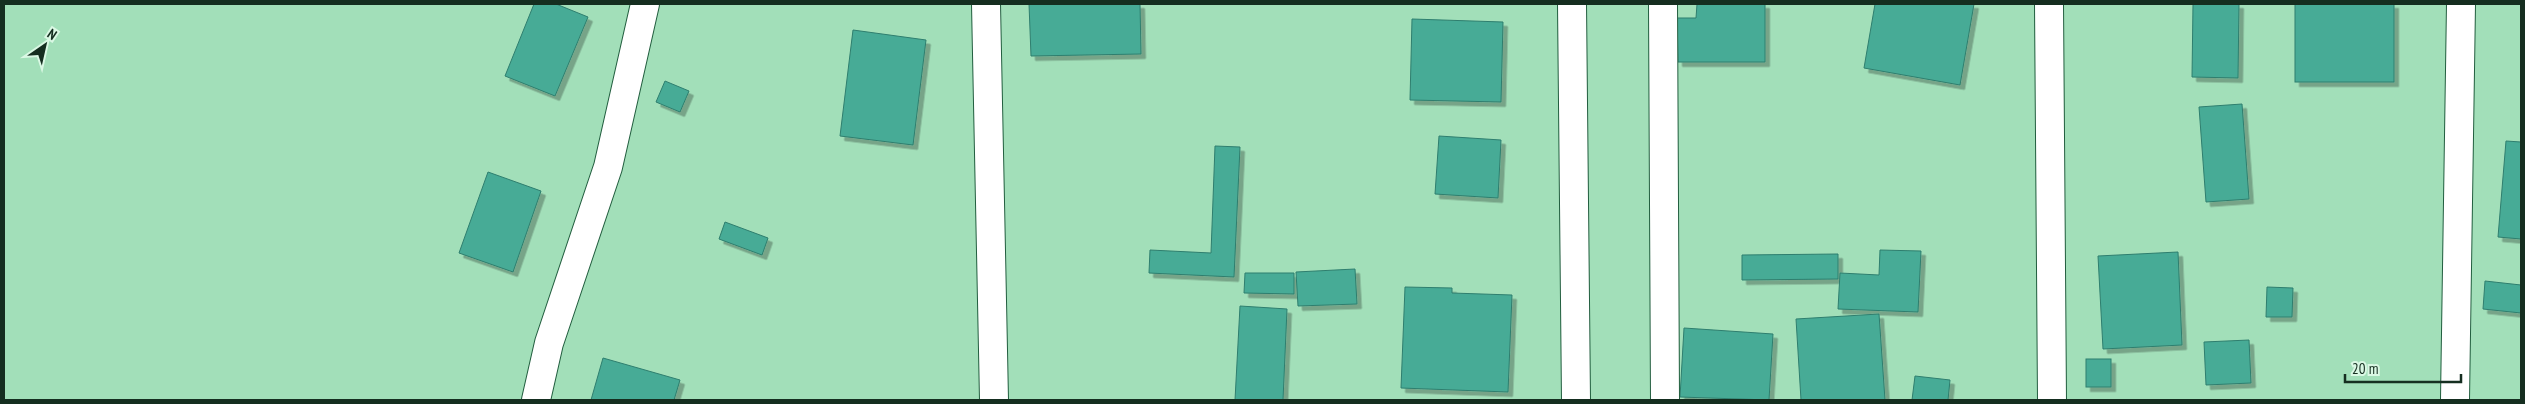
<svg xmlns="http://www.w3.org/2000/svg" width="2525" height="404" font-family="'PT Sans Narrow',sans-serif">
	<defs>
		<filter id="shadow"><feDropShadow dx="4.5" dy="4.5" stdDeviation="0" flood-color="#0004"/></filter>
	</defs>
	<rect width="100%" height="100%" fill="#a2dfb9"/>
	<g fill="#47ab96" stroke="#2e7e6e" filter="url(#shadow)">
		<path d="M534 4H556L588 17 555 96 505 76Z"/>
		<path d="M1029 4H1140L1141 54 1031 56Z"/>
		<path d="M1697 4H1765V62H1678L1677 18H1696Z"/>
		<path d="M1875 4H1974L1960 85 1864 68Z"/>
		<path d="M2193 4H2239L2238 78 2192 77Z"/>
		<rect x="2295" y="4" width="99" height="78"/>
		<path d="M1412 19 1503 22 1501 102 1410 100Z"/>
		<path d="M853 30 926 40 913 145 840 136Z"/>
		<path d="M665 81 689 91 680 112 656 102Z"/>
		<path d="M2242 104 2249 199 2206 202 2199 107Z"/>
		<path d="M1439 136 1501 140 1498 198 1435 194Z"/>
		<path d="M2506 141 2521 142V239L2498 237Z"/>
		<path d="M1215 146 1240 147 1234 277 1149 273 1150 250 1211 253Z"/>
		<path d="M488 172 541 191 513 272 459 253Z"/>
		<path d="M725 222 768 238 762 255 719 239Z"/>
		<path d="M1880 250 1921 251 1918 312 1838 309 1840 273 1879 275Z"/>
		<path d="M2178 252 2182 345 2103 349 2098 256Z"/>
		<path d="M1838 254V279L1742 280V255Z"/>
		<path d="M1355 269 1357 304 1298 306 1296 272Z"/>
		<path d="M1245 273H1294V294L1244 293Z"/>
		<path d="M2485 281 2521 285V313L2483 309Z"/>
		<path d="M1405 287 1452 288V293L1512 295 1508 392 1401 388Z"/>
		<path d="M2267 287 2293 288 2292 317H2266Z"/>
		<path d="M1240 306 1287 309 1283 400H1235Z"/>
		<path d="M1879 314 1885 400H1801L1796 319Z"/>
		<path d="M1684 328 1773 334 1769 400 1680 397Z"/>
		<path d="M2249 340 2251 383 2206 385 2204 342Z"/>
		<path d="M603 358 680 380 674 400H591Z"/>
		<rect x="2086" y="359" width="25" height="28"/>
		<path d="M1915 376 1950 380 1948 400H1912Z"/>
	</g>
	<g fill="none" stroke-linecap="round" stroke-linejoin="round">
		<g stroke="#225e3f" stroke-width="30">
			<g id="street">
				<path d="M986 4 994 400"/>
				<path d="M1572 4 1576 400"/>
				<path d="M1663 4 1665 400"/>
				<path d="M2049 4 2052 400"/>
				<path d="M536 400 549 343 608 167 645 4"/>
				<path d="M2455 400 2461 4"/>
			</g>
		</g>
		<use href="#street" stroke="#fff" stroke-width="28"/>
	</g>
	<rect width="2525" height="404" fill="none" stroke="#152e20" stroke-width="10"/>
	<g transform="translate(45 45) rotate(34)" stroke="#daf8e4" stroke-width="4" paint-order="stroke">
	<path d="M0-4L9 19L0 12L-9 19Z" fill="#152e20"/>
	<text y="-8" font-size="14" font-weight="bold" text-anchor="middle" fill="#152e20">N</text>
	</g>
	<path d="M2345 374v8h116v-8" fill="none" stroke="#152e20" stroke-width="2.5"/>
	<text x="2352" y="374" font-size="15" fill="#152e20" stroke="#daf8e4" stroke-width="4" paint-order="stroke">20 m</text>
</svg>
